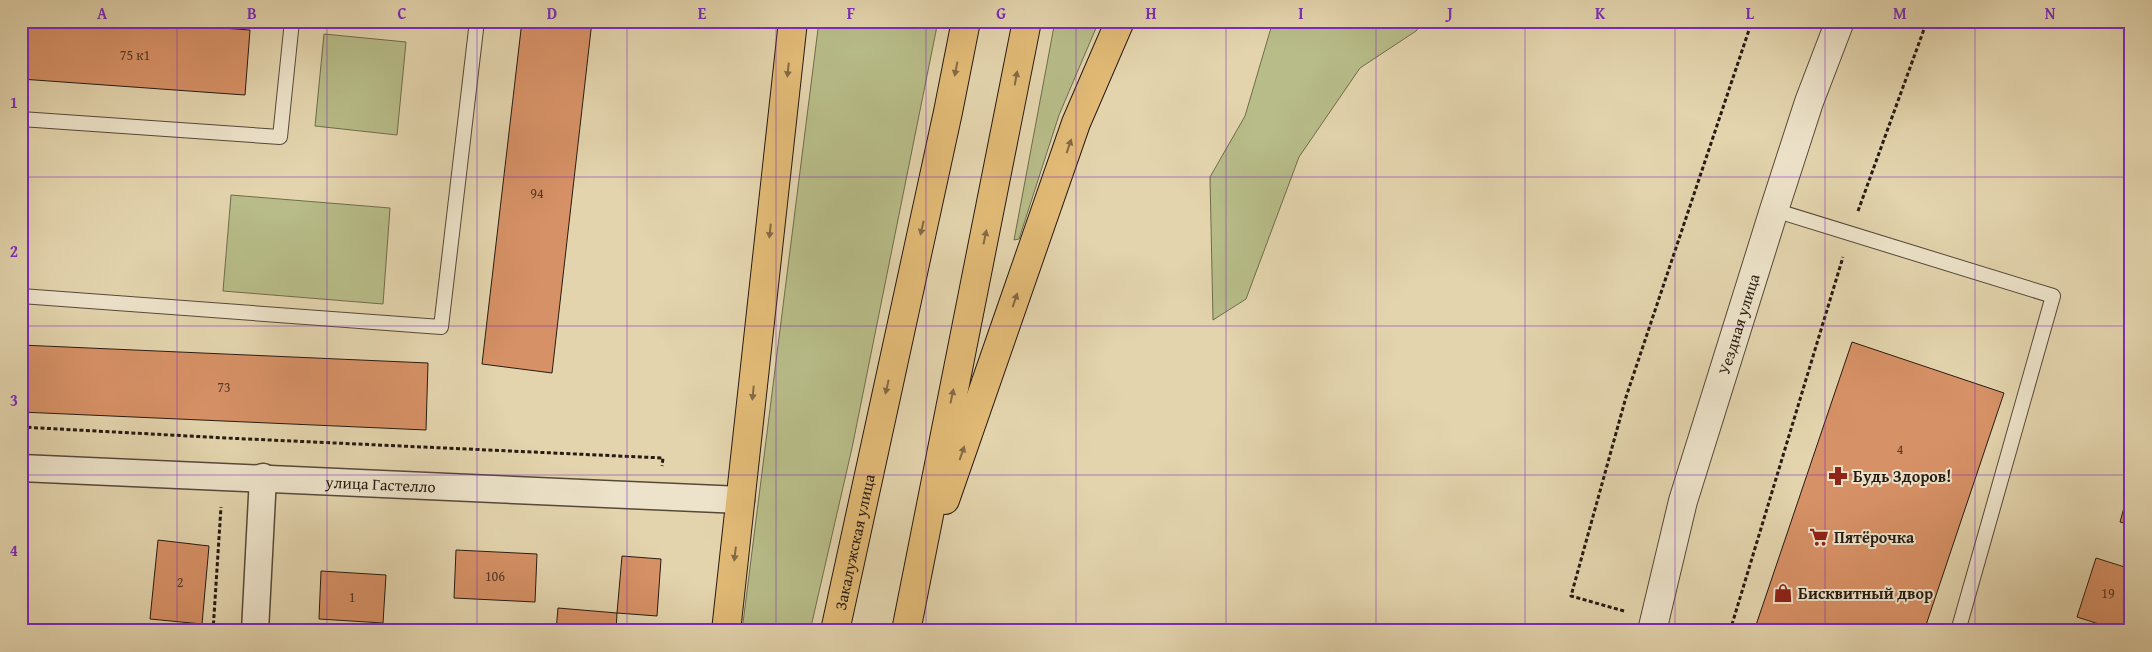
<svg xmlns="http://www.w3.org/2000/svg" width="2152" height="652" font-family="'Gentium Book Plus',serif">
	<rect width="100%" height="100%" fill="#e3d4ad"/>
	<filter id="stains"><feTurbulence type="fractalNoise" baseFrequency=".004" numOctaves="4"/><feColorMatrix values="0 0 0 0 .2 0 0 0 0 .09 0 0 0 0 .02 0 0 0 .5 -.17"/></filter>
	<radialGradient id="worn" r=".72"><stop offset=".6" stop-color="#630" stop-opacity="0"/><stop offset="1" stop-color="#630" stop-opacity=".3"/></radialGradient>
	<g fill="#b7bc88" stroke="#6f6c4c">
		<path d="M819 21H938L852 448 810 631H742Z"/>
		<path d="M1055 21H1099L1059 115 1019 239 1014 240Z"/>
		<path d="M1273 21H1424L1416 31 1360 68 1299 157 1246 299 1213 320 1210 177 1245 116Z"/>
		<path d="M324 34 406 42 397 135 315 126Z"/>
		<path d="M231 195 390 208 383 304 223 291Z"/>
	</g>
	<g fill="#d79166" stroke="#271b11">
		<path d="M21 21H123L250 30 245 95 21 79Z"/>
		<path d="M522 21H592L552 373 482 364Z"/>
		<path d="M1852 342 2004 393 1924 631H1754Z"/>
		<path d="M21 345 428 363 426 430 21 412Z"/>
		<path d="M2131 482V525L2120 522Z"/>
		<path d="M158 540 209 546 202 624 150 619Z"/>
		<path d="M456 550 537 554 535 602 454 598Z"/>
		<path d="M622 556 661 559 657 616 617 613Z"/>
		<path d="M2096 558 2131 569V631H2121L2077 617Z"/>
		<path d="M321 571 386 575 383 623 319 619Z"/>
		<path d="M558 608 617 613 616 631H556Z"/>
	</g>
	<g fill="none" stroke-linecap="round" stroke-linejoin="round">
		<g stroke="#564938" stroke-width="16">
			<g id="service">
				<path d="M21 119 280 137 292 21"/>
				<path d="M1774 210 2053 296 1958 631"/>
				<path d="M21 296 441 327 477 21"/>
			</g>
		</g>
		<g stroke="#564938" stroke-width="29">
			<g id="minor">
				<path id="s1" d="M21 468 741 500"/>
				<path d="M255 631 263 477"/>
			</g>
		</g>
		<g stroke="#564938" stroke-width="30">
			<g id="tertiary">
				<path id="s2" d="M1652 631 1683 501 1774 210 1809 102 1840 21"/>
			</g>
		</g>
		<g stroke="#271b11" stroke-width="30">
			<path id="primary" d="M726 631 793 21"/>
		</g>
		<g stroke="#271b11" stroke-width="30">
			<g id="trunk">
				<path d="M945 500 1076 123 1120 21"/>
				<path id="s3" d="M835 631 948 112 966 21"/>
				<path d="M906 631 1027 21"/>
			</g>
		</g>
		<g stroke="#271b11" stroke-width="3" stroke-dasharray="4 2.5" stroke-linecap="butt">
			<path d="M1858 211 1927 21"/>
			<path d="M21 427 226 438 663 458 662 466"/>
			<path d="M1624 611 1571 596 1626 397 1752 21"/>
			<path d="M1686 627 1702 631"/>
			<path d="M213 631 221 507"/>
			<path d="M1730 631 1843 257"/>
		</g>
		<use href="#service" stroke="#ede3ca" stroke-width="14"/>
		<use href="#minor" stroke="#ede3ca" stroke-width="26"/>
		<use href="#tertiary" stroke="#ede3ca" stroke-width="28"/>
		<use href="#primary" stroke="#e2ba76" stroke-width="28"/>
		<use href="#trunk" stroke="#e2ba76" stroke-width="28"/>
	</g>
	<defs><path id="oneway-solid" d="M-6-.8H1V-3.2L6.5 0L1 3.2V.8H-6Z" transform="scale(1.25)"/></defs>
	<g fill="#846a44">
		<use href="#oneway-solid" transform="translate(956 69) rotate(101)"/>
		<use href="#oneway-solid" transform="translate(788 70) rotate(96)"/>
		<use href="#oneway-solid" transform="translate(1016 78) rotate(-80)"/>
		<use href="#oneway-solid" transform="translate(1069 146) rotate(-71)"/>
		<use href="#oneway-solid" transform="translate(922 228) rotate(103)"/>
		<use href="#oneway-solid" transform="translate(770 231) rotate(96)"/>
		<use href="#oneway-solid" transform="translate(985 237) rotate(-78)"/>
		<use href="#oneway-solid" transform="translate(1015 300) rotate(-71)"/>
		<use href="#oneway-solid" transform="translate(887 387) rotate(103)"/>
		<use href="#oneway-solid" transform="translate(753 393) rotate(96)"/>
		<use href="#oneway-solid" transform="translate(952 396) rotate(-78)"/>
		<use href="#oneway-solid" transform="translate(962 453) rotate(-71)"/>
		<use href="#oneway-solid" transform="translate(735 554) rotate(97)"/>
	</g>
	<path fill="none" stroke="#7b2cbf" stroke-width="1" stroke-opacity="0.55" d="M177 21V631M327 21V631M477 21V631M627 21V631M776 21V631M926 21V631M1076 21V631M1226 21V631M1376 21V631M1525 21V631M1675 21V631M1825 21V631M1975 21V631M21 177H2131M21 326H2131M21 475H2131"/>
	<defs>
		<g id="pharmacy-bare" transform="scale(1.5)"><path d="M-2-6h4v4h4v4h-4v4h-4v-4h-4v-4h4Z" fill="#8f2418" stroke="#ede3ca" stroke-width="2.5" paint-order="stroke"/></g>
		<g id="supermarket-bare" transform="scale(1.5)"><path d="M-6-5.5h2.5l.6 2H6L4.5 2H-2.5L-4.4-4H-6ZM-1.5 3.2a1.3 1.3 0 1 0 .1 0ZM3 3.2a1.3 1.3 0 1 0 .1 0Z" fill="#8f2418" stroke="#ede3ca" stroke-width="2.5" paint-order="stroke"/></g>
		<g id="shop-bare" transform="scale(1.5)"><path d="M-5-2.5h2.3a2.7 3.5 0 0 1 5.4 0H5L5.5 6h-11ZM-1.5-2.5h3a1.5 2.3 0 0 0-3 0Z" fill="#8f2418" stroke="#ede3ca" stroke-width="2.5" paint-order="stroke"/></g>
	</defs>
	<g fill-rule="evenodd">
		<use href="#pharmacy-bare" x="1838" y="476"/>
		<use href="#supermarket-bare" x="1819" y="537"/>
		<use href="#shop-bare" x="1783" y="593"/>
	</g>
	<g text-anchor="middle" stroke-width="4" stroke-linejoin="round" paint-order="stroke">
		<g font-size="14" fill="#533826">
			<text x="135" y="60">75 к1</text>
			<text x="537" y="198">94</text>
			<text x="224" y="392">73</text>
			<text x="1900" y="454">4</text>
			<text x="495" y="581">106</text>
			<text x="180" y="587">2</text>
			<text x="2108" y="598">19</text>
			<text x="352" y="602">1</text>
		</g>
		<g font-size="16" fill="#271b11" stroke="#ede3ca">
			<text dy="6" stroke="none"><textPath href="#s2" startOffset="319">Уездная улица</textPath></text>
			<text dy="6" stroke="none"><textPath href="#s1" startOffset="360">улица Гастелло</textPath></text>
			<text dy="6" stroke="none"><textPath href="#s3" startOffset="91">Закалужская улица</textPath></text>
		</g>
		<g font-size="16" font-weight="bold" fill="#271b11" stroke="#ede3ca" text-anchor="start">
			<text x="1853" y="482">Будь Здоров!</text>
			<text x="1834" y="543">Пятёрочка</text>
			<text x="1798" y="599">Бисквитный двор</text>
		</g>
	</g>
	<rect width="2152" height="652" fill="none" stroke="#e3d4ad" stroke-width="55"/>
	<rect x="28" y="28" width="2096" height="596" fill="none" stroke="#7b2cbf" stroke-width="2"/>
	<g font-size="16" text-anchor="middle" font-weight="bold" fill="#7b2cbf">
		<text x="102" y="19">A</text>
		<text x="252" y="19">B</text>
		<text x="402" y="19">C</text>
		<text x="552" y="19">D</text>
		<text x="702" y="19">E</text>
		<text x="851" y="19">F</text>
		<text x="1001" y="19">G</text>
		<text x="1151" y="19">H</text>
		<text x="1301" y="19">I</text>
		<text x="1450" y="19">J</text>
		<text x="1600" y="19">K</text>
		<text x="1750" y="19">L</text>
		<text x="1900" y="19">M</text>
		<text x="2050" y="19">N</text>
		<text x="14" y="108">1</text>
		<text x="14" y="257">2</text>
		<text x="14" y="406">3</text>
		<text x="14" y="556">4</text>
	</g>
	<rect width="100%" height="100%" filter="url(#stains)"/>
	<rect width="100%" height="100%" fill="url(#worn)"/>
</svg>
